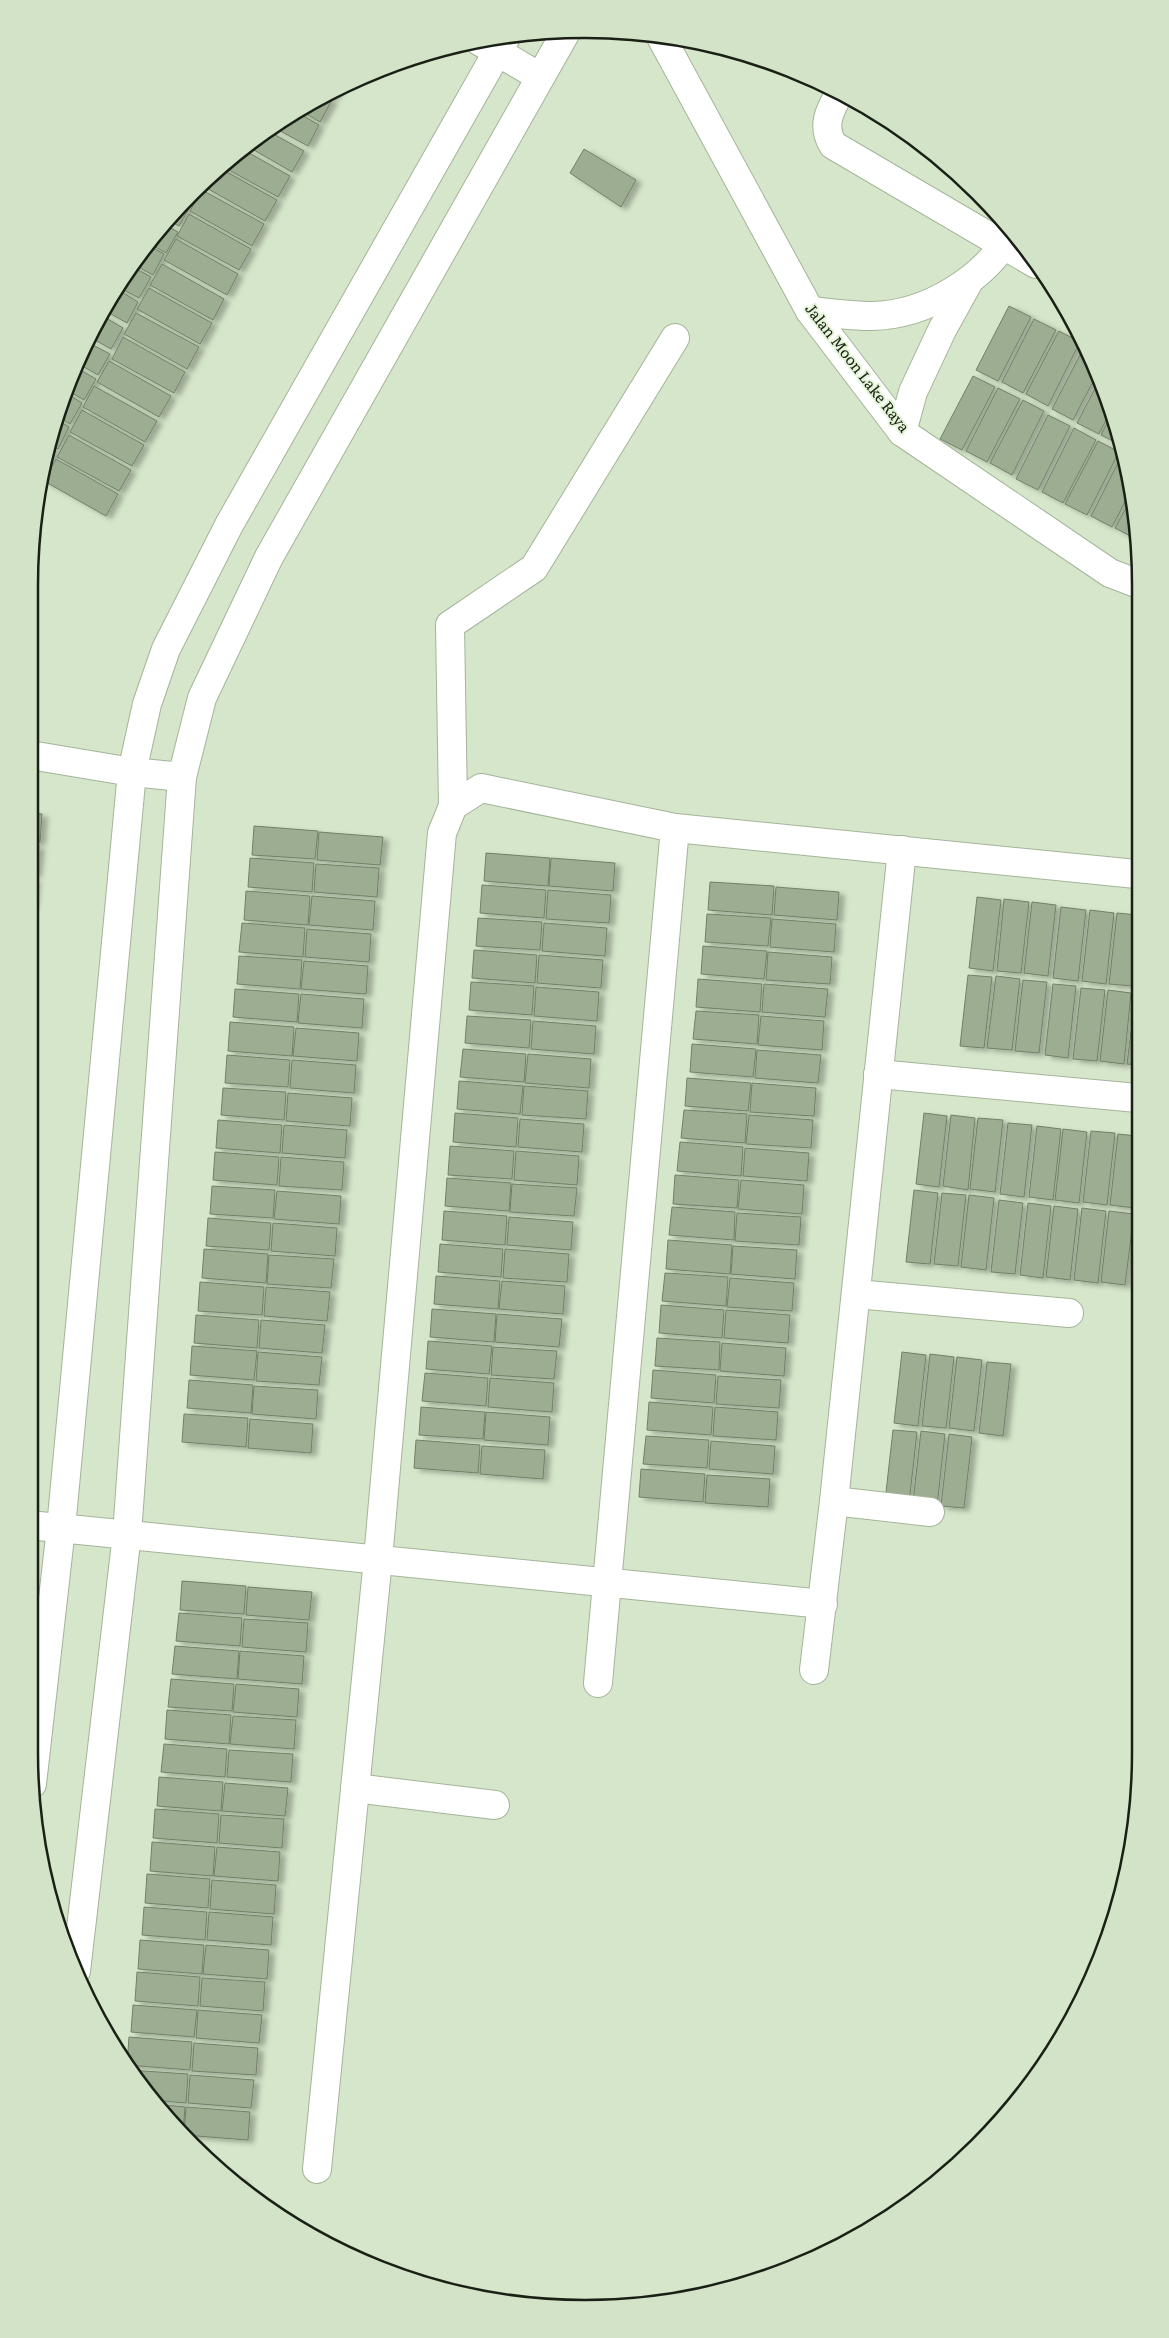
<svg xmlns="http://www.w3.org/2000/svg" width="1169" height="2338" font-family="Literata,serif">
	<defs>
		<filter id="shadow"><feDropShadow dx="5.5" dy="3" stdDeviation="2.5" flood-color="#0004"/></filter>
	</defs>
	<rect width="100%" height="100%" fill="#d6e6ca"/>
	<g fill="#9dad92" stroke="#718066" filter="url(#shadow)">
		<path d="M338 89 333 97 327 94Z"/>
		<path d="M324 96 332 100 320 122 298 109Z"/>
		<path d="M295 111 319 125 308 146 273 127Z"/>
		<path d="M268 131 304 151 292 172 247 146Z"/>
		<path d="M242 149 290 176 278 197 220 165Z"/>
		<path d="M584 149 636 180 621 207 570 173Z"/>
		<path d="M218 167 277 200 265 221 203 186Z"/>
		<path d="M202 190 264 224 252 246 190 211Z"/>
		<path d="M185 202 191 205 179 226 168 220Z"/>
		<path d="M189 214 251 249 239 270 177 236Z"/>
		<path d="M164 224 178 232 166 253 147 242Z"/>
		<path d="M176 239 238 274 227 295 164 260Z"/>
		<path d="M146 244 164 254 153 275 133 264Z"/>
		<path d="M162 264 224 299 213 320 150 285Z"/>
		<path d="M131 266 151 277 139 298 118 287Z"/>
		<path d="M149 288 212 323 200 344 137 309Z"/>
		<path d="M117 289 138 302 127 323 104 310Z"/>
		<path d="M1009 306 1031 317 998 381 976 370Z"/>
		<path d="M136 313 199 347 187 369 124 334Z"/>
		<path d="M101 315 123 328 111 349 88 336Z"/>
		<path d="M1034 319 1056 330 1023 393 1002 382Z"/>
		<path d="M1059 331 1080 342 1048 406 1026 394Z"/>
		<path d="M123 337 185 372 174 393 112 359Z"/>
		<path d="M85 341 110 354 98 375 77 363Z"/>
		<path d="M1084 347 1098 372 1073 420 1052 409Z"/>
		<path d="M109 361 171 396 159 417 97 382Z"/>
		<path d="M75 367 96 379 84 400 67 390Z"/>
		<path d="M973 376 995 387 962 450 940 439Z"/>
		<path d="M1100 379 1109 414 1099 434 1077 423Z"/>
		<path d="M94 386 157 421 145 442 83 407Z"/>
		<path d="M998 388 1020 399 987 462 966 451Z"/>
		<path d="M66 393 82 403 70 424 57 416Z"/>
		<path d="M1023 400 1044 411 1012 475 990 463Z"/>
		<path d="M82 410 144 445 132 466 70 432Z"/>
		<path d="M1048 415 1070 426 1038 490 1016 479Z"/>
		<path d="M1110 417 1117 443 1101 435Z"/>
		<path d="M56 419 69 427 58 449 47 443Z"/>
		<path d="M1074 428 1096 440 1063 503 1042 492Z"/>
		<path d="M69 435 131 470 119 491 57 457Z"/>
		<path d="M1098 441 1119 452 1087 515 1065 504Z"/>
		<path d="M47 446 56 451 44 472 43 471Z"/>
		<path d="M1121 457 1130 492 1112 527 1091 516Z"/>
		<path d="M56 459 118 494 106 516 44 481Z"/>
		<path d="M1132 497 1135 512 1136 539 1115 528Z"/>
		<path d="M30 813 42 814 40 842 30 841Z"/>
		<path d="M254 826 318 831 315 859 252 855Z"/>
		<path d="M319 832 383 837 380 865 317 860Z"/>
		<path d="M30 845 39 846 36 874H30Z"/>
		<path d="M486 853 550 858 548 886 484 881Z"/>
		<path d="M250 858 314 863 312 892 248 887Z"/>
		<path d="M551 858 615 863 613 891 549 886Z"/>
		<path d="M316 864 379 868 377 897 314 892Z"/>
		<path d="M30 878 35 879 32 907H30Z"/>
		<path d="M710 882 774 886 772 915 708 910Z"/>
		<path d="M482 885 546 890 544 918 480 913Z"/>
		<path d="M776 887 839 892 837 920 774 915Z"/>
		<path d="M548 890 611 895 609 923 546 919Z"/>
		<path d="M246 891 310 896 308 925 244 920Z"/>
		<path d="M312 896 375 901 373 930 309 925Z"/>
		<path d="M977 897 1001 900 993 971 969 968Z"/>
		<path d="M1004 899 1029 902 1021 973 997 971Z"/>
		<path d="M1032 902 1056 905 1048 976 1024 973Z"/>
		<path d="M1061 907 1086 910 1078 981 1053 978Z"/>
		<path d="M1090 910 1114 913 1106 984 1082 981Z"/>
		<path d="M1117 913 1137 915V954L1133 986 1109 984Z"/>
		<path d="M707 914 771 918 768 946 705 942Z"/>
		<path d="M478 918 542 922 540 950 476 946Z"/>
		<path d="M772 919 836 924 834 952 770 947Z"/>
		<path d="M242 923 305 928 303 957 239 952Z"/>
		<path d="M544 923 607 928 605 956 542 951Z"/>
		<path d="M307 929 371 934 369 962 305 957Z"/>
		<path d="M703 946 767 951 764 979 701 974Z"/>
		<path d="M474 950 537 955 535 983 472 978Z"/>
		<path d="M768 952 832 957 830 984 766 980Z"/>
		<path d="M539 955 603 960 601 988 537 983Z"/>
		<path d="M239 956 302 960 300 989 237 984Z"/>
		<path d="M304 961 368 966 366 994 301 989Z"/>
		<path d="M968 975 992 977 984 1048 960 1046Z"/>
		<path d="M996 976 1020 979 1012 1050 987 1048Z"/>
		<path d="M698 979 762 984 760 1012 696 1007Z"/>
		<path d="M1023 980 1047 982 1039 1053 1015 1051Z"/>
		<path d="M471 982 534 986 532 1015 469 1010Z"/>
		<path d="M764 984 828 989 825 1017 762 1012Z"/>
		<path d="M1053 984 1076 986 1068 1058 1045 1055Z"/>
		<path d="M536 987 599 992 597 1021 534 1016Z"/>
		<path d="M1081 988 1105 990 1097 1061 1073 1059Z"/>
		<path d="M235 989 299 994 297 1022 233 1017Z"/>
		<path d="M1108 990 1131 993 1124 1064 1100 1061Z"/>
		<path d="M1136 992H1137V1065L1127 1064Z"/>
		<path d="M301 994 364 999 362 1028 298 1023Z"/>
		<path d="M696 1011 759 1015 757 1044 693 1039Z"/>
		<path d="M467 1016 531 1020 529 1048 465 1043Z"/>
		<path d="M761 1016 824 1021 822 1050 758 1045Z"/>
		<path d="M533 1021 596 1026 594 1054 531 1049Z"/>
		<path d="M230 1022 294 1027 292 1056 228 1051Z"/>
		<path d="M296 1028 359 1033 357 1061 293 1056Z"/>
		<path d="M692 1044 756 1049 753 1077 690 1072Z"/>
		<path d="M463 1049 526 1054 524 1082 460 1077Z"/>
		<path d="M757 1050 821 1055 818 1083 755 1078Z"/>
		<path d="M528 1054 591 1059 589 1088 525 1083Z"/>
		<path d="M227 1055 290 1060 288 1087 225 1083Z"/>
		<path d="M292 1060 356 1065 354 1093 290 1088Z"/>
		<path d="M687 1078 751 1083 748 1111 685 1106Z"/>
		<path d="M459 1081 523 1086 520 1114 457 1109Z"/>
		<path d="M752 1083 816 1088 814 1116 750 1112Z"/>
		<path d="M524 1086 588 1091 586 1119 522 1115Z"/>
		<path d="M223 1088 286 1092 284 1120 221 1115Z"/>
		<path d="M288 1093 352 1098 350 1126 286 1121Z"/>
		<path d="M684 1110 747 1114 745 1143 681 1138Z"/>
		<path d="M455 1113 518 1118 516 1147 453 1142Z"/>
		<path d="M924 1113 947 1116 939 1187 916 1184Z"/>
		<path d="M749 1115 813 1120 811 1148 746 1144Z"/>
		<path d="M951 1115 975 1118 968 1190 943 1186Z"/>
		<path d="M978 1118 1003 1120 995 1192 970 1189Z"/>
		<path d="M520 1119 584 1124 582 1152 518 1147Z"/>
		<path d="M218 1120 282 1125 280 1153 216 1148Z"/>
		<path d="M1008 1123 1032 1125 1024 1197 1000 1194Z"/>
		<path d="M284 1125 347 1130 345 1158 282 1153Z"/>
		<path d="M1037 1126 1061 1129 1053 1200 1029 1197Z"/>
		<path d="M1063 1129 1087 1132 1079 1203 1055 1200Z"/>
		<path d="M1091 1131 1115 1133 1107 1205 1083 1202Z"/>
		<path d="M1118 1134 1137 1136V1183L1135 1208 1110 1205Z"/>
		<path d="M680 1142 743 1147 741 1176 677 1171Z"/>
		<path d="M450 1146 514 1151 512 1179 448 1175Z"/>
		<path d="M745 1148 809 1153 807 1181 743 1176Z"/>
		<path d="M516 1151 579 1156 577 1185 514 1180Z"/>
		<path d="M215 1152 279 1157 277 1185 213 1180Z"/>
		<path d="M281 1157 344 1162 342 1190 279 1186Z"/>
		<path d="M675 1175 739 1180 737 1208 673 1204Z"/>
		<path d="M447 1178 511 1183 509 1211 445 1206Z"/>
		<path d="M741 1180 804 1185 802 1214 738 1209Z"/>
		<path d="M512 1184 577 1188 574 1216 510 1212Z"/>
		<path d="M212 1186 275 1190 273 1218 210 1214Z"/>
		<path d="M914 1190 938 1193 930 1264 906 1262Z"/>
		<path d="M277 1191 341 1196 339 1224 274 1219Z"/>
		<path d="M942 1193 966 1195 958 1266 934 1264Z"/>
		<path d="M969 1195 994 1198 986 1270 961 1267Z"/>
		<path d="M999 1200 1023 1203 1015 1274 991 1272Z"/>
		<path d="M1028 1203 1051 1206 1043 1278 1020 1275Z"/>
		<path d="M1054 1206 1078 1209 1070 1280 1046 1277Z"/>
		<path d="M672 1207 735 1212 734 1240 669 1235Z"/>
		<path d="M1082 1208 1106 1211 1098 1283 1074 1280Z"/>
		<path d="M444 1211 507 1216 505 1245 442 1240Z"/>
		<path d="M1109 1211 1134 1214 1125 1285 1101 1282Z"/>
		<path d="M737 1213 801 1217 799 1245 735 1241Z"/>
		<path d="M509 1217 573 1222 571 1250 507 1245Z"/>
		<path d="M208 1218 271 1223 269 1250 206 1246Z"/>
		<path d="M273 1223 337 1228 335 1256 271 1251Z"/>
		<path d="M668 1240 732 1245 730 1274 666 1269Z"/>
		<path d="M440 1244 503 1249 501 1277 438 1272Z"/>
		<path d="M733 1246 797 1250 795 1279 731 1274Z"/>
		<path d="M204 1249 268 1254 266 1283 202 1278Z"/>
		<path d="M505 1249 569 1254 567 1282 503 1278Z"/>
		<path d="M269 1255 334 1259 331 1288 267 1284Z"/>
		<path d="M665 1273 728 1277 726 1306 662 1301Z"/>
		<path d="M436 1276 500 1281 498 1309 434 1304Z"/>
		<path d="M730 1278 794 1283 792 1311 727 1307Z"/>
		<path d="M502 1281 565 1286 563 1314 499 1309Z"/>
		<path d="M200 1282 264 1287 262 1315 198 1311Z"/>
		<path d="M266 1287 330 1292 327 1321 264 1316Z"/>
		<path d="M661 1305 724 1310 722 1338 659 1333Z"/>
		<path d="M432 1309 496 1314 494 1342 430 1337Z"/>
		<path d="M726 1310 790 1315 788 1343 724 1338Z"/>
		<path d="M497 1314 562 1319 559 1347 495 1342Z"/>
		<path d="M196 1315 259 1320 257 1348 194 1343Z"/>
		<path d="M261 1320 325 1325 322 1353 259 1348Z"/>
		<path d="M657 1338 720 1342 719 1370 655 1366Z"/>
		<path d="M428 1341 492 1346 489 1374 426 1369Z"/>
		<path d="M722 1343 786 1348 784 1376 720 1371Z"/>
		<path d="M192 1346 257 1351 254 1380 190 1375Z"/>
		<path d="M493 1347 557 1351 554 1379 491 1375Z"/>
		<path d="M258 1352 322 1357 319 1385 256 1381Z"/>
		<path d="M902 1352 926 1355 918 1426 894 1423Z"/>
		<path d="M930 1354 954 1357 946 1428 922 1426Z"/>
		<path d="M957 1357 982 1360 974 1431 949 1428Z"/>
		<path d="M987 1362 1011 1364 1003 1436 979 1433Z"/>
		<path d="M653 1370 716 1375 714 1403 651 1398Z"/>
		<path d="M425 1373 488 1378 486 1406 422 1401Z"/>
		<path d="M718 1376 781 1380 779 1408 716 1404Z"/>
		<path d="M490 1378 554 1383 552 1412 488 1407Z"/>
		<path d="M189 1380 253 1385 251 1413 187 1408Z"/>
		<path d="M254 1386 318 1390 316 1419 252 1414Z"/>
		<path d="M649 1402 713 1407 711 1435 647 1430Z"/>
		<path d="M421 1407 485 1412 483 1439 419 1435Z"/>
		<path d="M715 1407 778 1412 776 1440 713 1436Z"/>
		<path d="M486 1412 550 1417 548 1445 484 1440Z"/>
		<path d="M184 1414 248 1418 246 1447 182 1442Z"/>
		<path d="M250 1419 313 1424 311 1453 248 1448Z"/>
		<path d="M893 1430 917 1432 909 1503 885 1501Z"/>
		<path d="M921 1431 945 1434 937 1506 913 1502Z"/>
		<path d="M949 1434 972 1437 964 1508 941 1506Z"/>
		<path d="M646 1436 709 1440 707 1468 643 1464Z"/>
		<path d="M416 1440 480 1445 478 1473 414 1468Z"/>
		<path d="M711 1441 775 1446 773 1474 709 1469Z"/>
		<path d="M482 1446 545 1450 543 1479 480 1474Z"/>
		<path d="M641 1469 705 1474 703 1502 639 1497Z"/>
		<path d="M707 1475 770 1479 768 1507 705 1503Z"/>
		<path d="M182 1581 246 1586 244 1614 180 1610Z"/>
		<path d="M248 1587 312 1592 309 1620 246 1615Z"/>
		<path d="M179 1613 242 1618 240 1646 176 1641Z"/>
		<path d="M244 1619 308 1623 306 1652 242 1647Z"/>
		<path d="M175 1646 239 1651 237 1679 172 1674Z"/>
		<path d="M240 1651 304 1656 302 1684 238 1679Z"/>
		<path d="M171 1679 234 1684 232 1711 168 1707Z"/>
		<path d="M236 1684 299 1689 297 1717 233 1712Z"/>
		<path d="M167 1710 231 1715 229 1744 165 1739Z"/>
		<path d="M233 1716 296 1720 294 1749 230 1744Z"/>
		<path d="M164 1744 227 1749 225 1777 161 1772Z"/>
		<path d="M229 1750 293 1754 291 1782 227 1777Z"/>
		<path d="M159 1777 223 1782 221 1811 157 1806Z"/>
		<path d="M225 1783 288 1788 285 1816 222 1811Z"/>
		<path d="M155 1809 219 1814 217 1843 153 1838Z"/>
		<path d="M221 1815 284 1819 282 1848 219 1843Z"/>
		<path d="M152 1842 215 1847 213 1876 150 1871Z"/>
		<path d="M217 1847 280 1852 278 1881 214 1876Z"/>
		<path d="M147 1874 210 1879 208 1908 145 1903Z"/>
		<path d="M212 1880 276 1885 274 1914 210 1909Z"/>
		<path d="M144 1907 207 1912 205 1940 142 1935Z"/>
		<path d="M209 1912 273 1917 271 1945 207 1940Z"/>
		<path d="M140 1940 204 1945 202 1974 138 1969Z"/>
		<path d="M206 1945 269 1950 267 1979 203 1974Z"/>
		<path d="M137 1972 200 1977 198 2006 135 2001Z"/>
		<path d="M202 1978 265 1982 263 2011 200 2006Z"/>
		<path d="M133 2005 197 2010 194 2037 131 2032Z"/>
		<path d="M198 2010 262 2015 259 2043 196 2038Z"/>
		<path d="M129 2037 192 2042 190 2070 127 2065Z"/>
		<path d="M194 2043 258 2048 256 2075 192 2071Z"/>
		<path d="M129 2070 188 2074 186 2103 151 2100Z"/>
		<path d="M190 2075 254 2080 251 2108 188 2103Z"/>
		<path d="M155 2104 185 2107 183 2134Z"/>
		<path d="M186 2107 250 2112 248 2140 184 2135Z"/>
		<path d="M226 2178 242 2179 241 2189Z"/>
	</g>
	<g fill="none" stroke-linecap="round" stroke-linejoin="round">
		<g stroke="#a4b499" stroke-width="30">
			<g id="minor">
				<path d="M661 37 810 311 902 432 1110 573 1136 583"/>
				<path d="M479 41 540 77"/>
				<path d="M840 92C830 110 821 125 833 145L1036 264"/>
				<path d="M810 311C830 313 851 316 872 316 927 315 985 279 1012 232"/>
				<path d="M902 432 913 392 942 330 968 283"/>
				<path d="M30 755 132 772 182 777"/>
				<path d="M453 806 450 625 534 568 675 338"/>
				<path d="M878 1074 1137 1098"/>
				<path d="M856 1294 1069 1313"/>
				<path d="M834 1501 930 1512"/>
				<path d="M29 1525 823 1604"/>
				<path d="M814 1670 834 1501 902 850"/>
				<path d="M598 1683 675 828"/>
				<path d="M32 1784 61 1528 132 772 147 704 166 649 229 525 507 35"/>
				<path d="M355 1788 495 1805"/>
				<path d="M76 1971 127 1534 182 777 202 698 269 557 566 32"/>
				<path d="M317 2169 378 1559 442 833 453 806 481 788 675 828 1136 874"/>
			</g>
		</g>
		<use href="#minor" stroke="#fff" stroke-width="28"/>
	</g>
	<g text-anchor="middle" stroke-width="4" stroke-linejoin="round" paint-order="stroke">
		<g font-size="15" fill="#1a2016" stroke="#e3f4d7">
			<text transform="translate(857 368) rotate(52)" y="5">Jalan Moon Lake Raya</text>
		</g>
	</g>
	<path d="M0 0H1169V2338H0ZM585 38H585A547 547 0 0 1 1132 585V1753A547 547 0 0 1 585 2300H585A547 547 0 0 1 38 1753V585A547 547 0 0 1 585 38Z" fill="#d3e3c8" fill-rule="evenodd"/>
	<path fill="none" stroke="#1a2016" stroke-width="2.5" d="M585 38H585A547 547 0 0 1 1132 585V1753A547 547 0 0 1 585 2300H585A547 547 0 0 1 38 1753V585A547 547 0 0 1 585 38Z"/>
</svg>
